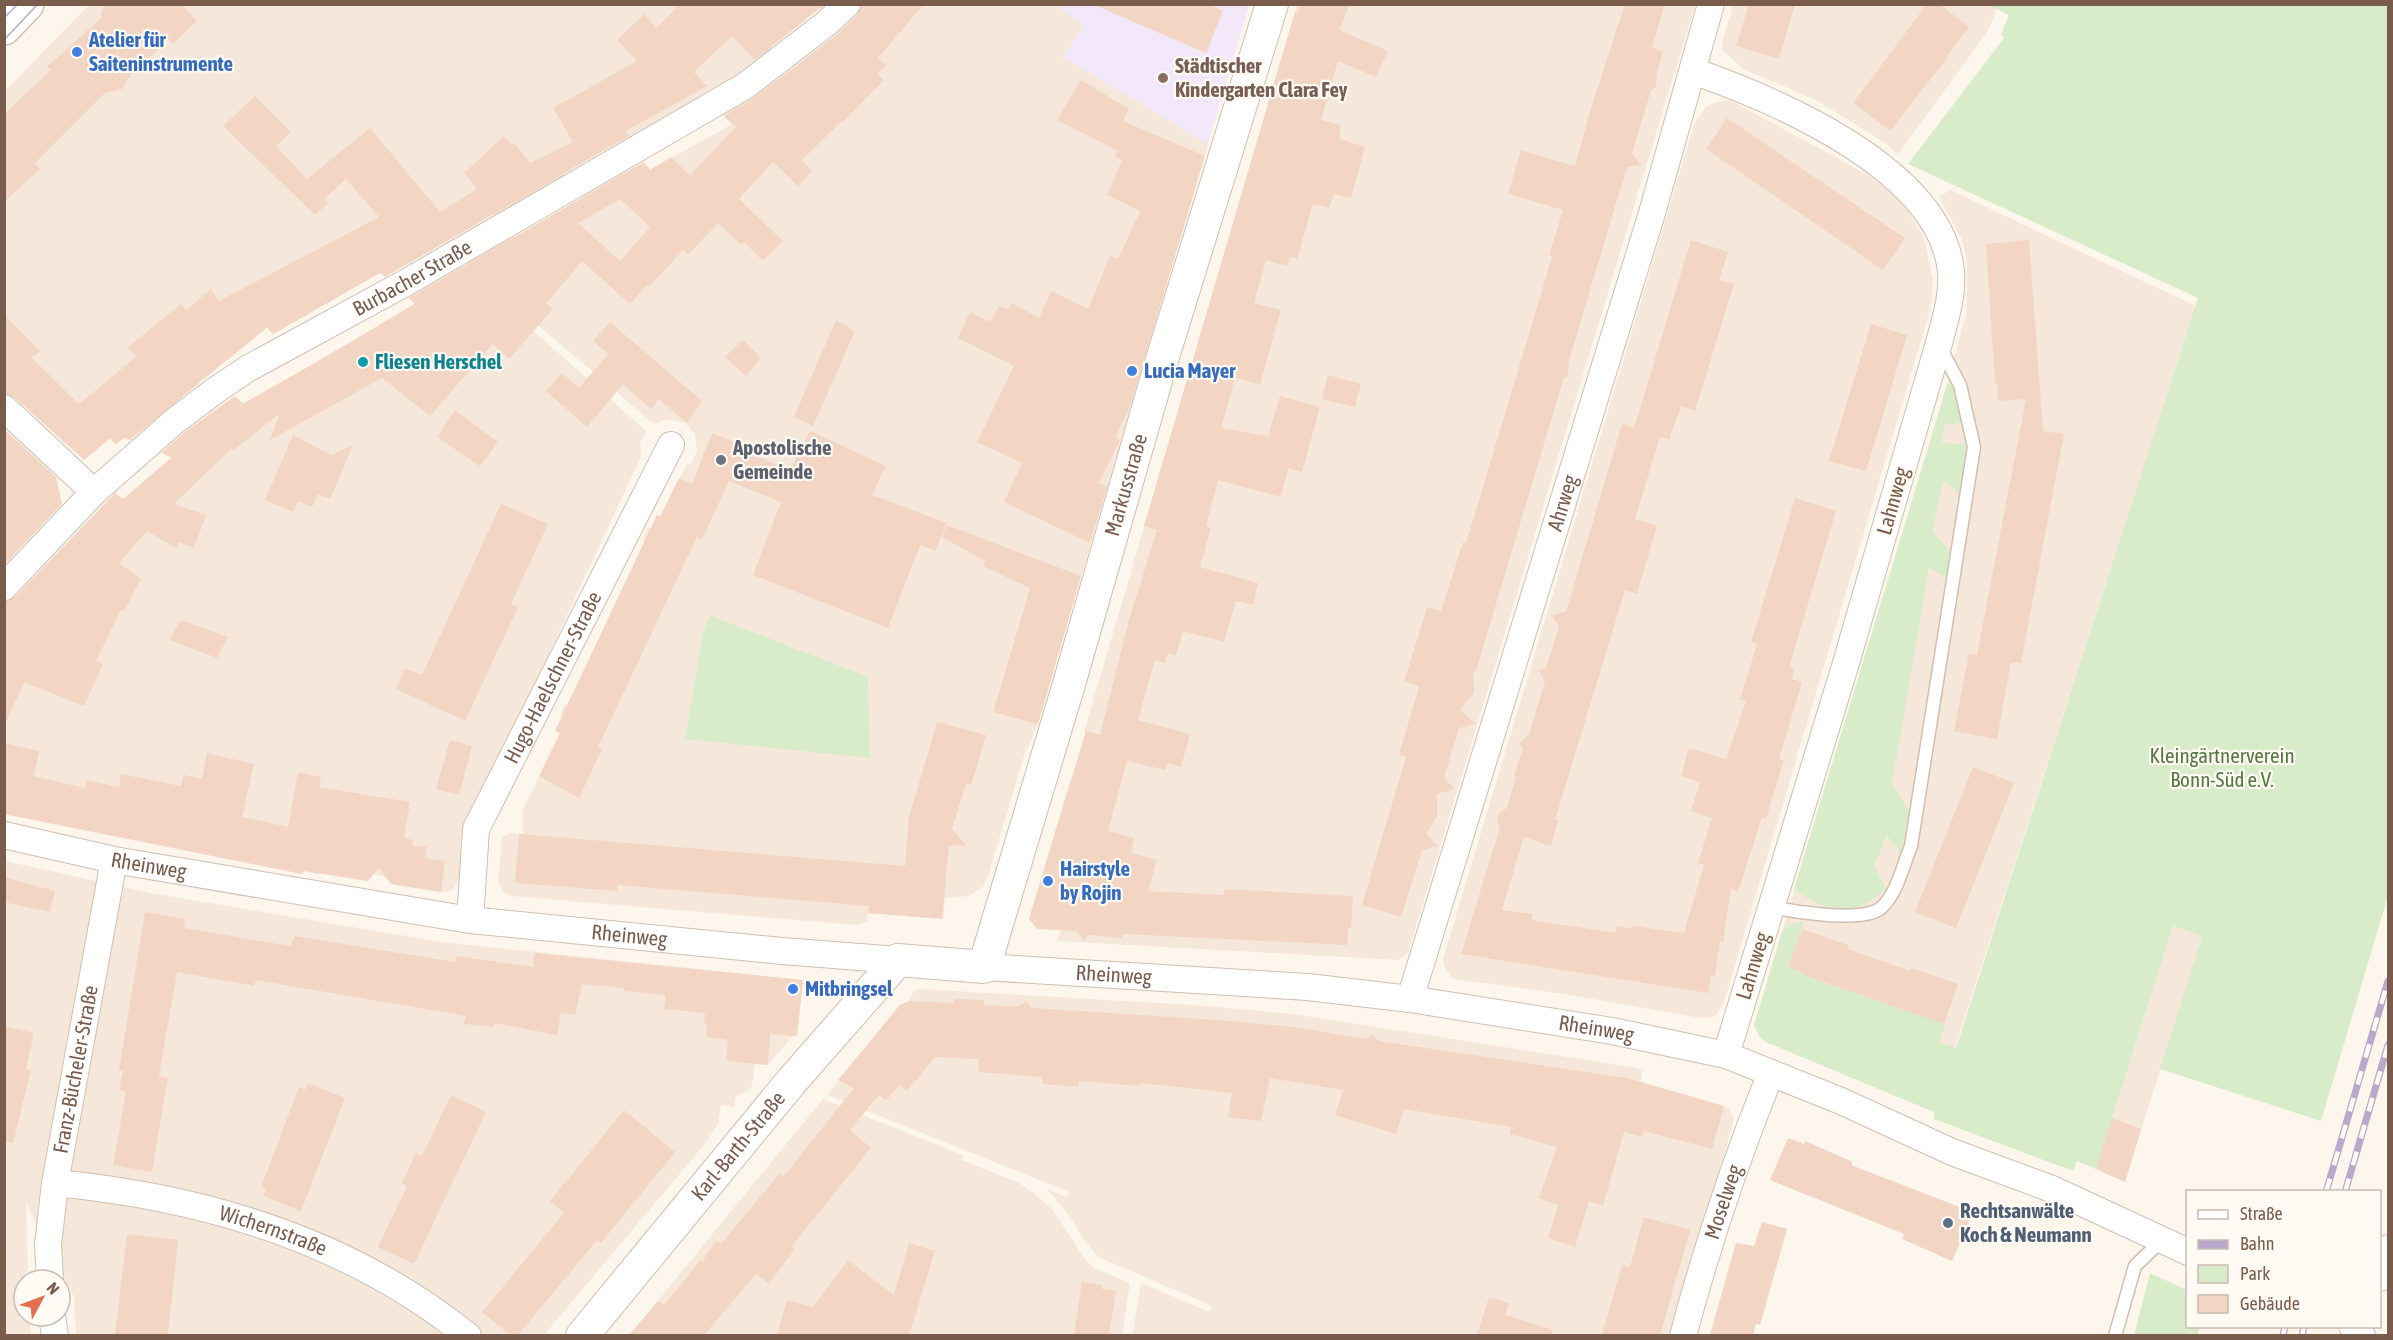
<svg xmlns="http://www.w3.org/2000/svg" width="2393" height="1340" font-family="'Asap Condensed',sans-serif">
	<rect width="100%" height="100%" fill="#fdf6ec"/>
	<g fill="#f5e8da">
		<path d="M1989 4 1997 9 1988 31 1898 154 1885 143 1816 100 1743 69 1722 50 1723 38 1733 5Z"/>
		<path d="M89 5H831L824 9 820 8 770 47 773 50 713 92 562 172 565 177 496 218 490 211 337 285 342 295 273 334 267 328 228 360 224 355 116 444 110 439 84 460 5 385 4 92Z"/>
		<path d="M870 5H1057L1084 26 1063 57 1208 144 1038 724 1024 756 988 876 983 887 969 896 945 898 943 919 868 913 867 921 858 925 511 896 505 893 498 883 502 838 509 833 523 834V810L560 734 555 731 562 717 560 715 565 704 568 705 645 541 642 540 648 528H651L657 515 660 517 687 464 690 465 697 452 695 434 685 423 668 419 654 424 465 263 513 235 519 239 585 201 582 195 625 171 634 179 732 124 723 115 774 79 776 81 797 76Z"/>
		<path d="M1297 5H1695L1408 953 1398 960 1057 941 1061 930 1029 919 1069 784H1071L1086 733 1084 732Z"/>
		<path d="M1730 100 1868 175 1893 193 1909 213 1924 238 1933 279 1931 307 1723 1005 1716 1015 1710 1018H1701L1564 994 1453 979 1445 969 1443 959 1695 122 1706 107 1717 102Z"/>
		<path d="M1950 190 2196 306 1934 1112 1766 1042 1760 1037 1754 1025 1948 382 1967 310V260L1962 240 1939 197Z"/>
		<path d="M460 266 646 431 640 443 641 457 470 822 460 878 453 889 448 892H441L407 887 408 880 400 886 391 884 388 877 372 874 368 881 359 880 357 875 353 874 349 878 338 876 335 872 321 870 317 874 307 872 304 865 302 874 5 814 4 606 10 609 115 493 124 499 172 458 161 453 235 396 243 403 305 369 414 304 407 296Z"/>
		<path d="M5 861 150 893 442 942 803 980 798 1030 768 1065 755 1064 752 1086 748 1091 736 1096 734 1107 721 1105 718 1124 704 1145 544 1335H76L74 1297 26 1203 28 1280H24V1316H29L31 1335 5 1336Z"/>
		<path d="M2173 926 2202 936 2125 1182 2096 1169Z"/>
		<path d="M919 989 1194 1005 1293 1014 1631 1067 1640 1069 1642 1072 1641 1082 1724 1106 1730 1110 1733 1116V1123L1675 1335 1132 1336 1141 1283 1210 1312 1212 1306 1098 1257 1084 1240 1071 1218 1047 1189 1067 1197 1069 1192 827 1095 900 1005 909 1001 913 992Z"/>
		<path d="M823 1099 963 1155 962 1160 1019 1183 1036 1195 1052 1209 1085 1259 1094 1268 1130 1283 1122 1335 629 1336Z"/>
	</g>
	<path fill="#f3e8fa" d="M1057 5H1249L1208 144 1063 57 1084 26Z"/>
	<g fill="#d8ecc9">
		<path d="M1989 5H2388V896L2321 1121 2160 1069 2202 936 2173 926 2096 1169 2077 1161 2073 1171 1934 1119V1112L1766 1042 1760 1037 1754 1025 1782 932C1788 925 1795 922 1804 922L1788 968 1805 973V976L1945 1024 1939 1042 1956 1048 2198 298 1908 164 2004 38 2001 34 2009 15Z"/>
		<path d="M1948 382 1960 398 1964 423 1945 424 1942 443 1965 444 1967 457 1963 496 1943 481 1932 532 1952 552 1945 577 1929 568 1892 783 1909 811 1901 855 1887 835 1874 866 1886 888C1858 919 1825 913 1794 889Z"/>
		<path d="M711 616 868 677 870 758 685 739 703 631Z"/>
		<path d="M2150 1273 2187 1290 2188 1326 2199 1327 2198 1335H2134Z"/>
	</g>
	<g fill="#f3d5c3" fill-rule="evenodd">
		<path d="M107 4H181L197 21 173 44 169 39 147 60 143 56 122 89 105 93 35 163 40 169 4 202V114L51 70 47 67 101 18V11Z"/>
		<path d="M681 4H825L755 60 732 36 694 72 707 86 626 131 629 136 385 277 380 273 273 334 267 327 130 440 124 438 116 444 110 438 84 460 14 397 4 393V315L40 351 32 358 79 404 136 357 128 347 181 304 186 310 211 289 219 301 379 217 346 179 324 199 328 203 315 215 223 126 255 96 291 132 276 146 307 179 370 128 440 212 477 189 464 173 504 136 511 144H515L530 163 573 142 553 108 637 61 617 40 644 14 656 28Z"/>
		<path d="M862 4H924L878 58 886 65 878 74 884 80 843 122 842 121 802 160 812 171 798 186 773 162 739 199 783 241 763 261 744 242 741 245 718 223 688 255 683 250 649 287 647 285 630 304 582 261 546 304 553 309 509 359 493 344 430 416 382 378 270 440 279 414 234 450 232 448 174 504 206 515 194 548 179 542 176 548 147 531 119 563 141 579 124 611 121 610 96 661 103 664 84 706 24 682 4 727V602L15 597 115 493 123 499 172 457 161 453 185 432 235 396 243 404 339 349 415 304 409 298 644 162 650 170 671 157 690 175 736 127 724 116 754 98 836 35 857 15ZM620 199 650 227 620 261 578 223Z"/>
		<path d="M1092 4H1209L1223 11 1206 53Z"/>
		<path d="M1301 4H1350L1339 30 1388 51 1376 77 1338 61 1321 120 1340 125V139L1365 147 1351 198 1334 194 1329 208 1313 204 1297 259 1290 257 1287 266 1266 260 1254 303 1281 310 1260 384 1235 378 1221 428 1268 436 1280 396 1320 407 1302 472 1288 468 1281 497 1218 480 1206 526 1211 528 1200 567 1258 583 1253 605 1236 601 1224 642 1183 631 1176 655 1168 653 1165 663 1155 660 1138 720 1190 734 1181 767 1167 763 1165 770 1127 761 1108 831 1134 838 1131 853 1157 860 1148 891 1224 895V889L1353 896 1351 928H1348L1347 945 1123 934 1122 938 1088 935 1084 941 1076 931 1037 929 1029 919 1086 731 1100 735 1129 620 1157 530 1144 526 1295 12 1298 13Z"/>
		<path d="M1625 4H1665L1652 48 1663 51 1656 76 1657 79 1655 88 1651 90 1632 154 1642 165 1628 167 1619 193 1570 357 1567 378 1564 377 1476 671H1473L1474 693 1460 710 1476 724 1459 728 1444 778 1455 789 1437 794V816L1426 834 1438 846 1422 850 1401 917 1362 905 1406 757 1399 755 1419 686 1404 682 1427 607 1441 611 1463 542 1466 543 1540 297 1552 256 1549 255 1563 210 1508 194 1521 150 1575 166 1591 108Z"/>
		<path d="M1749 4H1795L1779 59 1736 46Z"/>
		<path d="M1927 4H1939L1969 27 1947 56 1948 57 1890 131 1853 103Z"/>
		<path d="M1081 80 1129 109 1123 121 1205 156 1129 409 1115 438 1120 440 1099 483 1107 487 1090 543 1004 502 1022 463 977 442 1014 366 958 338 970 312 990 322 999 306 1008 309 1012 303 1039 318 1051 291 1088 309 1110 256 1118 259 1140 211 1107 195 1122 160 1115 157 1118 151 1057 120Z"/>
		<path d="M1727 118 1905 238 1883 270 1706 149Z"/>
		<path d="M1691 240 1728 252 1719 280 1734 284 1695 411 1681 406 1669 440 1660 437 1635 519 1657 526 1637 594 1625 590 1555 820H1558L1551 846 1524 837 1502 910 1533 914 1531 920 1616 933 1617 926 1633 929V926L1684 933 1704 865 1698 863 1712 818 1691 811 1700 782 1681 776 1689 748 1726 759 1746 701 1740 699 1757 644 1751 642 1795 498 1836 511 1789 667 1795 669 1792 679 1802 682 1779 759 1784 760 1766 819 1762 817 1738 892 1731 888 1723 942 1720 941 1715 976 1711 975 1708 993 1461 954 1500 827 1497 821 1500 812 1507 808 1516 777 1514 776 1523 749 1519 743 1529 735 1545 682 1538 670 1546 668 1559 626 1551 615 1566 612 1622 424 1634 428Z"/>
		<path d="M2029 240 2043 431 2064 434 2021 663 2011 662 1997 739 1954 731 1969 653 1977 655 2026 399 1998 401 1997 383 1995 384 1986 244Z"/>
		<path d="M836 320 855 331 813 426 794 417Z"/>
		<path d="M610 322 702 401 687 423 659 399 651 409 623 384 587 427 546 391 562 373 579 388 608 354 593 341Z"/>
		<path d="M1871 324 1907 335 1866 471 1829 461Z"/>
		<path d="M743 340 761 358 746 376 725 357Z"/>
		<path d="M1328 375 1361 384 1355 407 1322 399Z"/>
		<path d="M455 410 498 442 480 466 437 437Z"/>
		<path d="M4 429 56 477 62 504 4 565Z"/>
		<path d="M810 431 886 466 872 495 947 523 935 551 920 545 888 628 753 575 781 502 729 481 702 540 697 537 661 613 598 747 602 749 579 798 539 776 560 733 555 731 657 515 660 517 679 478 692 484 712 433 746 447 744 451 790 470Z"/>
		<path d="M293 435 331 455 353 445 330 499 318 494 312 507 298 501 293 512 265 500Z"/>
		<path d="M501 504 548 524 511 604 518 607 465 721 396 689 405 668 422 675Z"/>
		<path d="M947 525 1081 576 1038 724 993 712 1030 588 983 566 985 561 942 537Z"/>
		<path d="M181 620 228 637 217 658 169 640Z"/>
		<path d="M937 722 986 735 971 785 966 784 952 829 967 846 949 845 942 919 868 913 869 906 617 885V891L515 883 519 834 905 866 909 817Z"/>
		<path d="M450 740 472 746 459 795 436 789Z"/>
		<path d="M4 743 39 751 34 776 84 788 87 780 119 787 121 774 181 786 184 775 202 779 207 753 254 764 242 817 288 827 298 772 321 777 319 787 410 802 404 838 413 840V846L427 847 425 858 445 861 441 892 391 884 379 868 368 881 303 871 302 874 4 814Z"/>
		<path d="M1973 767 2014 783 1956 928 1915 912Z"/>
		<path d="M4 877 55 891 50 912 4 902Z"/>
		<path d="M145 912 185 919 184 928 290 946 295 936 455 962 456 956 533 967 534 953 803 980 797 1036 770 1034 768 1065 726 1061 728 1040 706 1037 707 1024H704L705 1013 664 1009 666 995 624 991V988L582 984 575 1015 561 1013 557 1035 495 1023 494 1027 464 1024 466 1016 273 983 256 980 254 986 177 972 159 1076 168 1078 152 1172 113 1165 126 1092 119 1090 123 1071 119 1070Z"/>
		<path d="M1802 929 1848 945V949L1910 971 1912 968 1958 984 1944 1024 1804 975 1805 973 1788 968Z"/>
		<path d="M955 999 983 1000 985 1005 1017 1007 1026 1001 1032 1008 1218 1020 1294 1027 1367 1039 1372 1034 1379 1041 1627 1078 1724 1106 1712 1149 1644 1131 1643 1137 1624 1132 1603 1206 1589 1201 1575 1247 1548 1238 1558 1205 1539 1198 1557 1147 1510 1134 1511 1127 1404 1109 1396 1134 1335 1115 1343 1090 1270 1078 1261 1121 1228 1117 1232 1093 1140 1083V1086L1079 1081 1078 1087 1043 1084V1077L978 1072 979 1059 935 1057 907 1091 899 1085 886 1101 879 1095 850 1130 871 1148 791 1247 795 1249 769 1284 756 1274 704 1335H629L658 1301 664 1305 701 1260 704 1261 705 1256 717 1241 721 1244 780 1173 784 1176 854 1088 838 1080 900 1005 909 1001 952 1003Z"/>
		<path d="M4 1026 34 1033 26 1069 31 1070 13 1143 4 1142Z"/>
		<path d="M308 1083 345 1098 301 1211 263 1196 266 1189 261 1187 299 1087 305 1090Z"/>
		<path d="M451 1095 486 1112 414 1264 378 1247 407 1186 402 1183 416 1153 422 1156Z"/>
		<path d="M624 1110 675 1152 601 1243 597 1240 518 1335H510L482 1312 564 1213 550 1201Z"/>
		<path d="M2112 1118 2141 1129 2125 1182 2096 1169Z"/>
		<path d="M1788 1138 1804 1144 1805 1141 1853 1162 1851 1165 1970 1211 1968 1216 1971 1217 1952 1261 1902 1239 1904 1234 1770 1180Z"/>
		<path d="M1644 1217 1690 1230 1660 1335H1602L1622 1265 1630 1267Z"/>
		<path d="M1762 1222 1787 1229 1760 1325 1756 1324 1753 1335H1710L1736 1243 1754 1246Z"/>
		<path d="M127 1234 178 1240 168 1335H115Z"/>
		<path d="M909 1243 935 1251 909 1335H777L787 1300 813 1307 848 1260 894 1295Z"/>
		<path d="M1082 1282 1102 1285V1289L1116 1291 1109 1335H1074Z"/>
		<path d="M1489 1297 1509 1303 1505 1315 1553 1330 1552 1335H1477Z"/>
	</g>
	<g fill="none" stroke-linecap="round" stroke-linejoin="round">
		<g stroke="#d1beb0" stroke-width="15">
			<g id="service">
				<path d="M1771 907C1794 912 1862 923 1881 908 1897 894 1903 865 1911 846L1974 447 1960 385 1940 347"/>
				<path d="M2115 1336 2135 1266 2162 1240"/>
			</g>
		</g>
		<g stroke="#d1beb0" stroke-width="28">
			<g id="minor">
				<path d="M1693 71C1776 100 1942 170 1951 272 1953 296 1945 320 1939 343L1846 663 1726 1055"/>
				<path d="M4 408 94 492"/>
				<path id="s1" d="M4 587 94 492 176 420 216 390 247 369 407 282 745 86 827 23 847 4"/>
				<path id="s2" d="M4 835 114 860 470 920 782 951 898 960"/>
				<path id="s3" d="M470 920 476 829 671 445"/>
				<path id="s4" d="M984 967 1308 987 1410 999 1612 1031 1726 1055 1841 1101 1952 1152 2052 1189 2188 1252"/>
				<path id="s5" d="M1410 999 1652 213 1711 4"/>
				<path id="s6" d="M55 1183C204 1197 350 1241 468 1336"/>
				<path d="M2380 1278 2388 1248"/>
				<path id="s7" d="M50 1280 48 1245 55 1183 114 860"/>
				<path d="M52 1316 55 1336"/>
				<path d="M2352 1326 2362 1336"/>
				<path id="s8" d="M1683 1336C1707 1246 1736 1159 1771 1073"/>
			</g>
		</g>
		<g stroke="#d1beb0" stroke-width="34">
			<g id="tertiary">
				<path id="s9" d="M582 1336 791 1082 898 960 984 967 1069 684 1161 363 1272 4"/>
			</g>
		</g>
		<g stroke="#d6c0b0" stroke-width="36">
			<path id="secondary" d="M4 28 27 4"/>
		</g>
		<use href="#service" stroke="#fff" stroke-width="12"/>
		<use href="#minor" stroke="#fff" stroke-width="26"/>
		<use href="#tertiary" stroke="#fff" stroke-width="32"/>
		<use href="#secondary" stroke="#fff" stroke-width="33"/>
		<g stroke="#b9a8c9" stroke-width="1.5">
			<path d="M4 18 18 4"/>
			<path d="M4 40 38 4"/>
		</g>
		<g stroke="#b9a8c9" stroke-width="7">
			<g id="rail">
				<path d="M2326 1192 2388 981"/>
				<path d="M2345 1192 2388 1045"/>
				<path d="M2283 1336 2285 1326"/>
				<path d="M2302 1336 2304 1326"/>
			</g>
		</g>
		<use href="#rail" stroke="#fffaf3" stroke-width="4.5" stroke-dasharray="14" stroke-linecap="butt"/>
	</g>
	<g fill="#3f7fe0" stroke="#fffaf3" stroke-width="2">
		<circle cx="77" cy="52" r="6"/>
		<circle cx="1132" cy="371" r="6"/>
		<circle cx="1048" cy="881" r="6"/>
		<circle cx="793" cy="989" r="6"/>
	</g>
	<circle fill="#8d6e63" stroke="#fffaf3" stroke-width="2" cx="1163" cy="78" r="6"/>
	<circle fill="#0f9aa8" stroke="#fffaf3" stroke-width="2" cx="363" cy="362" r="6"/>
	<circle fill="#6b7280" stroke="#fffaf3" stroke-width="2" cx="721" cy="460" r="6"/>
	<circle fill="#5c6f8a" stroke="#fffaf3" stroke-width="2" cx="1948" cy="1223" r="6"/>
	<g text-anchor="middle" stroke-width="4.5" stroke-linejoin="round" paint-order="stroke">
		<g font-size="21" font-weight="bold" fill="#366cbe" stroke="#fffaf3" text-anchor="start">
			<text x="89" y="47">Atelier für<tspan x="89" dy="24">Saiteninstrumente</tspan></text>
			<text x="1144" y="378">Lucia Mayer</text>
			<text x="1060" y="876">Hairstyle<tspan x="1060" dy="24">by Rojin</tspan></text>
			<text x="805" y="996">Mitbringsel</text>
		</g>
		<g font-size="21" font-weight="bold" fill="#785e54" stroke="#fffaf3" text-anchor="start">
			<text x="1175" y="73">Städtischer<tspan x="1175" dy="24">Kindergarten Clara Fey</tspan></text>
		</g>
		<g font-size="21" fill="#7a5c4d" stroke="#fffaf3">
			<text dy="7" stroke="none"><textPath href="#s1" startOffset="516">Burbacher Straße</textPath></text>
			<text dy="7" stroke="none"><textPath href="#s9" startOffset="1080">Markusstraße</textPath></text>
			<text transform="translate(1893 501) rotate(-74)" y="7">Lahnweg</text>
			<text dy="7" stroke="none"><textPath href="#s5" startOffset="519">Ahrweg</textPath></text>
			<text dy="7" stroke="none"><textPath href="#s3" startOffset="261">Hugo-Haelschner-Straße</textPath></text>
			<text dy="7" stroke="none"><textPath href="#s2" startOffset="148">Rheinweg</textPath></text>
			<text dy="7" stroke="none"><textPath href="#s2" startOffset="634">Rheinweg</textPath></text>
			<text transform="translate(1753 966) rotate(-73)" y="7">Lahnweg</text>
			<text dy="7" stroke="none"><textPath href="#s4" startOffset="130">Rheinweg</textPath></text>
			<text dy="7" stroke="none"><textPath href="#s4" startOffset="616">Rheinweg</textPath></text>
			<text dy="7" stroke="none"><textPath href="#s7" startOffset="213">Franz-Bücheler-Straße</textPath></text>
			<text dy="7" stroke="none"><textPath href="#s9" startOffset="246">Karl-Barth-Straße</textPath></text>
			<text dy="7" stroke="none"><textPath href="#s8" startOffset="140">Moselweg</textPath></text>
			<text dy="7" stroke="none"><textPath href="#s6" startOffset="224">Wichernstraße</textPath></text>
		</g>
		<g font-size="21" font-weight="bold" fill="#0d838f" stroke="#fffaf3" text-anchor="start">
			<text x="375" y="369">Fliesen Herschel</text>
		</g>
		<g font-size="21" font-weight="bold" fill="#5b616d" stroke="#fffaf3" text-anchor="start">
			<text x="733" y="455">Apostolische<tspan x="733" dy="24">Gemeinde</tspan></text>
		</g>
		<g font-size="21" fill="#537a41" stroke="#fffaf3">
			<text x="2222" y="763">Kleingärtnerverein<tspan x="2222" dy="24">Bonn-Süd e.V.</tspan></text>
		</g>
		<g font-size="21" font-weight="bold" fill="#4e5e75" stroke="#fffaf3" text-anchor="start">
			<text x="1960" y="1218">Rechtsanwälte<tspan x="1960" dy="24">Koch &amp; Neumann</tspan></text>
		</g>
	</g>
	<rect width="2393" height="1340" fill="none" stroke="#7a5c4d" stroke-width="12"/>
	<rect x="2186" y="1190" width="195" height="138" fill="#fffaf3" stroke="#cabbb1" stroke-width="1.5"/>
	<rect x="2198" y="1210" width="30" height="9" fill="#ffffff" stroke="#cabbb1" stroke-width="1.5"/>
	<text x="2240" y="1220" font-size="18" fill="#7a5c4d">Straße</text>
	<rect x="2198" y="1240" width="30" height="9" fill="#b9a8c9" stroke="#cabbb1" stroke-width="1.5"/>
	<text x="2240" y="1250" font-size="18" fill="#7a5c4d">Bahn</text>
	<rect x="2198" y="1265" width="30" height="18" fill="#d8ecc9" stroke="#cabbb1" stroke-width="1.5"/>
	<text x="2240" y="1280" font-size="18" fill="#7a5c4d">Park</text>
	<rect x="2198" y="1295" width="30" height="18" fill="#f3d5c3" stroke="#cabbb1" stroke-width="1.5"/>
	<text x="2240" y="1310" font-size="18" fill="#7a5c4d">Gebäude</text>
	<g transform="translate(42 1298) rotate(49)"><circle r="28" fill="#fffaf3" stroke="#cabbb1" stroke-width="1.5"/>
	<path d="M0-4.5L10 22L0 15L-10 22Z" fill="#e76f51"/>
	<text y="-9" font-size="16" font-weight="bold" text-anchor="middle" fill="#7a5c4d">N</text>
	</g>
</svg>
